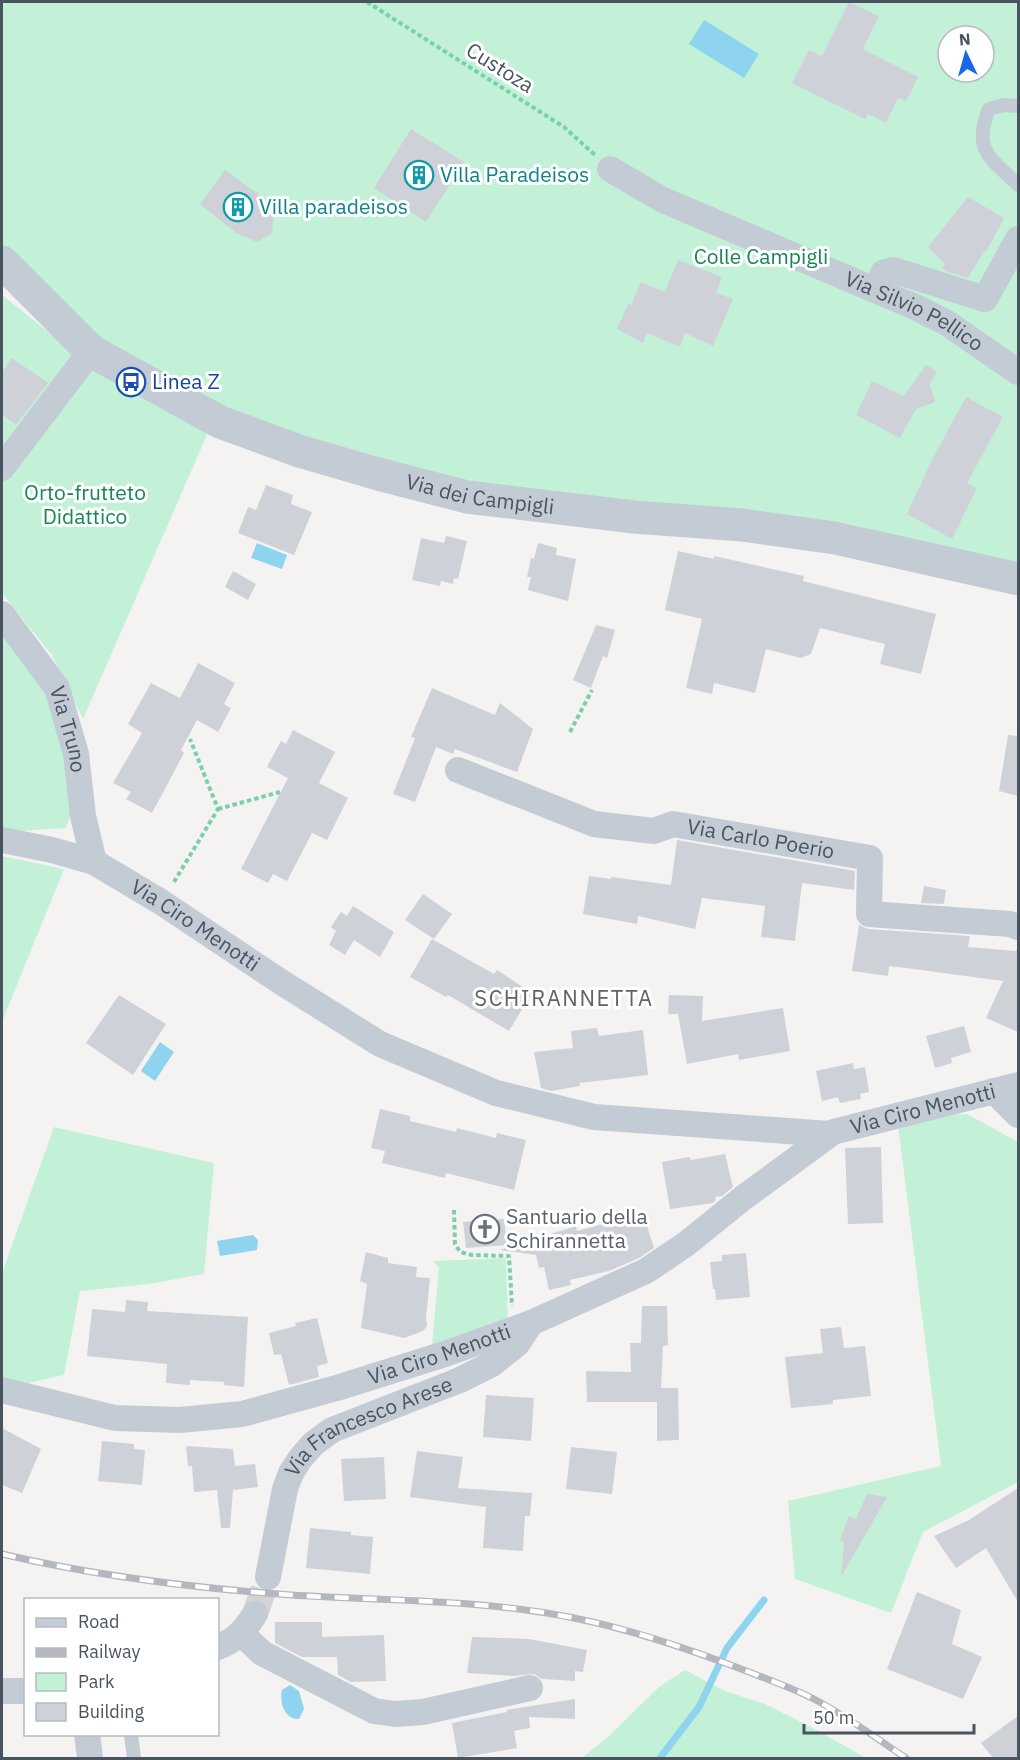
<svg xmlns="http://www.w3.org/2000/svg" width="1020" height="1760" font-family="'IBM Plex Sans',sans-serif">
	<rect width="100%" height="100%" fill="#f5f3f2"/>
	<g fill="#c2f1d7" fill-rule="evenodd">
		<path d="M2 2H1018V567L846 523 471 490 300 444 87 341 2 248ZM948 36H984V72H948Z"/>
		<path d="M2 295 76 354 2 456Z"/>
		<path d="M86 358 210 428 83 719 52 655 2 593V480Z"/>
		<path d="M2 627 53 704 74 804 66 828 2 832Z"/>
		<path d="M2 856 64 869 2 1022Z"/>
		<path d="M967 1114 1018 1142V1482L923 1532 891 1613 795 1579 788 1501 941 1466 898 1125 930 1115Z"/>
		<path d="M54 1127 214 1163 204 1274 149 1284 80 1291 64 1375 24 1384 2 1378V1273Z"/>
		<path d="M506 1258 508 1322 432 1345 439 1268 433 1261Z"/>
		<path d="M685 1670 725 1691 765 1704 811 1727 866 1758H582L608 1737 659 1687Z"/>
	</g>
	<g fill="#8fd4ee">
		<path d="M704 20 759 54 744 78 689 44Z"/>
		<path d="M257 543 287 555 282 569 251 558Z"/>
		<path d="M160 1042 174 1052 155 1081 141 1071Z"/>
		<path d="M253 1235 258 1240 257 1250 220 1256 217 1241Z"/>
		<path d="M290 1685 299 1691 304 1709 299 1719C285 1720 279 1703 282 1690Z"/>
	</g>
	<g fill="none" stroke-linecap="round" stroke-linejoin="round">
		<path stroke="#8fd4ee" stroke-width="7" d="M660 1758 699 1707 727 1648 764 1600"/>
	</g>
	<g fill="#ced1d8">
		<path d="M849 2 879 16 863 49 918 77 906 101 898 98 886 123 868 114 865 119 792 83 809 50 822 56Z"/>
		<path d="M411 129 464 162 426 222 374 188Z"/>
		<path d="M225 170 265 199 274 210 272 233 257 242 236 233 200 204Z"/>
		<path d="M968 197 1004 218 986 252 984 251 968 278 949 272 942 268 945 264 928 247Z"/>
		<path d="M678 260 722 277 716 293 733 299 713 346 685 333 680 347 647 333 643 343 617 329 628 304 631 305 641 282 665 292Z"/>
		<path d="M12 358 48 383 16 425 2 414V372Z"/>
		<path d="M926 365 937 371 929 386 932 390 935 402 916 409 900 438 856 415 872 381 904 396Z"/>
		<path d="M966 397 1003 417 967 483 977 488 952 539 907 514 932 460Z"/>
		<path d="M266 485 293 495 291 504 312 512 294 555 238 533 248 507 256 510Z"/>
		<path d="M446 536 467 541 458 579 454 578 453 584 441 581 440 586 412 580 421 538 444 543Z"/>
		<path d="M538 543 557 548 556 555 576 559 568 601 528 590 531 577H527L531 558 534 559Z"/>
		<path d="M678 551 714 559V556L804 576 803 581 936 614 921 674 880 664 885 644 820 628 811 654 801 658 766 649 755 693 714 683 712 694 686 688 702 619 665 610Z"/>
		<path d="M233 571 256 584 248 600 225 587Z"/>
		<path d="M596 625 615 630 607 658 603 656 591 688 573 680Z"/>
		<path d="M198 663 235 683 224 704 231 708 218 732 197 720 181 750 184 753 152 813 126 799 131 792 113 783 142 733 128 724 151 683 180 698Z"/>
		<path d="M432 688 495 715 500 703 533 729 517 772 455 749 453 754 436 747 415 802 393 794 415 738 411 737Z"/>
		<path d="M293 730 335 752 319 783 348 798 327 840 312 833 287 881 273 874 268 883 241 869 288 778 267 767 281 741 286 744Z"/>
		<path d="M1008 735 1018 736V796L999 791Z"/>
		<path d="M677 840 855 871 854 890 802 883 795 941 761 937 765 906 702 898 695 929 638 916 637 924 583 914 589 876 611 879V877L671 885Z"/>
		<path d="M924 886 946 890 944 904 921 903Z"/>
		<path d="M423 894 452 914 434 939 405 920Z"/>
		<path d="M353 906 394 932 380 957 354 940 345 955 329 945 336 931 331 927 341 912 347 916Z"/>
		<path d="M859 925 868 929 970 936 968 947 1016 951 1018 947V1032L986 1018 1003 981 906 968 889 966 888 976 852 971Z"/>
		<path d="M432 939 494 974 497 970 532 993 509 1031 448 995 446 997 410 977Z"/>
		<path d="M119 995 166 1024 133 1075 86 1043Z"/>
		<path d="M669 995 703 996 702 1021 783 1008 790 1051 739 1060 738 1054 687 1064 678 1014H668Z"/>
		<path d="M964 1026 971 1052 951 1058 952 1063 935 1068 926 1036Z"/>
		<path d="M597 1028 599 1036 643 1030 648 1075 579 1083 580 1086 551 1091 541 1088 534 1052 573 1048 571 1031Z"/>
		<path d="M853 1063 854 1069 865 1067 869 1092 860 1094 861 1099 840 1103 838 1097 822 1101 816 1071Z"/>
		<path d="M380 1109 410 1116V1121L456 1132 457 1128 496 1138 497 1133 526 1140 514 1190 446 1173 445 1178 382 1163 385 1151 371 1148Z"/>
		<path d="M881 1147 883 1223 848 1224 845 1148Z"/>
		<path d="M725 1154 733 1187 722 1196 715 1197 716 1200 713 1203 670 1209 662 1162 689 1157 691 1160Z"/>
		<path d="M643 1213 654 1248 639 1258 609 1271 570 1280 571 1285 549 1290 544 1267 539 1268 536 1255 500 1250 576 1226 577 1231Z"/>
		<path d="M504 1219 507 1245 466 1248 463 1222Z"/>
		<path d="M366 1252 388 1258V1263L417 1267 416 1277 430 1278 426 1318 427 1326 423 1331 404 1338 361 1328 367 1284 360 1281Z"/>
		<path d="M746 1253 750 1297 716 1300 715 1289H713L710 1262 722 1261V1255Z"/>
		<path d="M126 1300 148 1302 147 1311 248 1317 244 1387 224 1385V1382L190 1380V1385L166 1383 167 1364 87 1356 92 1309 125 1312Z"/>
		<path d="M642 1306H667L668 1345 663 1346 661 1388H678L679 1440 657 1441V1402H587L586 1371 631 1372 630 1343H641Z"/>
		<path d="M317 1318 328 1363 317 1366 319 1377 289 1385 281 1354 274 1355 269 1333 296 1326 295 1323Z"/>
		<path d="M841 1327 844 1348 865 1346 871 1396 833 1400V1404L791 1408 785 1357 823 1353 820 1329Z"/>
		<path d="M486 1395 534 1398 531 1441 483 1437Z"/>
		<path d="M2 1428 41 1449 22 1493 2 1485Z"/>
		<path d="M102 1441 134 1444V1449L145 1450 142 1485 98 1481Z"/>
		<path d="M186 1446 233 1449 235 1466 255 1464 258 1487 233 1490 230 1528H221L217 1490 194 1492 192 1466H188Z"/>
		<path d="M571 1447 617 1452 612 1494 566 1489Z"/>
		<path d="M417 1451 463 1457 458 1488 532 1493 530 1516H525L523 1551 483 1548 486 1507 410 1497Z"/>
		<path d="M384 1457 386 1499 344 1501 341 1459Z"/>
		<path d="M1018 1488V1602L986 1548 956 1568 934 1536 969 1520Z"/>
		<path d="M867 1494 887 1497 841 1577 844 1542 840 1540 849 1516 856 1519Z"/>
		<path d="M310 1528 351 1532V1535L373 1537 370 1574 306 1568Z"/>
		<path d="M917 1592 961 1610 952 1644 982 1657 963 1699 887 1669Z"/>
		<path d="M275 1622H322V1637L384 1635 386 1681 351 1682 338 1675 337 1657H302L275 1643Z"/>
		<path d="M472 1637 529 1639 587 1650 583 1672 575 1671V1681L542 1679 534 1674 513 1676 467 1673Z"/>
		<path d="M575 1699V1719L529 1717 530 1728 514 1731 517 1748 458 1758 452 1723 507 1712V1710Z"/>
		<path d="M1018 1716V1758H993L981 1743Z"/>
	</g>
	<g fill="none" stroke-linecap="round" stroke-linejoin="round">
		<path stroke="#d3d3d5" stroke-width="26" stroke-dasharray="26 13" stroke-linecap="butt" d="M255 1614 268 1577"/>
		<g stroke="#79d0ab" stroke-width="4" stroke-dasharray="4.5 3" stroke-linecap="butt">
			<path d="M367 2 564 127 595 155"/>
			<path d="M570 732 592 690"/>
			<path d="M218 809 280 792"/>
			<path d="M174 882 218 809 190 739"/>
			<path d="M454 1210 455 1244 460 1252 472 1255 509 1256 512 1306"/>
		</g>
		<g stroke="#c3ccd4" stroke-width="14">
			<path d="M1018 106 1004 105 989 109C972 151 991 158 1018 185"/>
			<path d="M131 1735 134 1758"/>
		</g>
		<g stroke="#c3ccd4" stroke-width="26">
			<path id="s1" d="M610 169 663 200 915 307 947 323 1018 372"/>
			<path d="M877 290 883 273 893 270 985 299 1018 239"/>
			<path d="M2 468 91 351"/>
			<path id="s2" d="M2 614 57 688 76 754 83 816 94 862"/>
			<path id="s3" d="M458 770 594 824 654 831 673 824 870 858 869 914 1010 924 1018 927"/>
			<path id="s4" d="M2 840 52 850 94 862 161 902 281 982 380 1044 496 1093 594 1117 829 1134"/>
			<path d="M994 1091 1018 1115"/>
			<path id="s5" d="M2 1390 115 1418 180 1420 242 1414 340 1387 445 1354 531 1323 646 1271 686 1244 743 1198 833 1132 1018 1085"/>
			<path id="s6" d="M268 1577 285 1489 291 1473 300 1459 313 1444 332 1430 460 1380 492 1364 517 1344 531 1323"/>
			<path d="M242 1634 262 1653 374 1711 395 1714 423 1712 530 1688"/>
			<path d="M218 1647C236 1640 244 1631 255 1614"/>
			<path d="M2 1691H26"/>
			<path d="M87 1734 90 1758"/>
		</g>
		<path stroke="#c3ccd4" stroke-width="33" id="s7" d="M2 262 91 351 220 422 299 451 378 474 467 497 634 517 742 525 835 538 1018 579"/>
		<g stroke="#b4b7bd" stroke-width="7">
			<path id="rail" d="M2 1554C96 1576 194 1588 291 1595 385 1601 481 1599 574 1618 634 1630 692 1650 749 1672 774 1682 801 1691 823 1704 852 1720 879 1740 906 1758"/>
		</g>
		<use href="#rail" stroke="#fff" stroke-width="4.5" stroke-dasharray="14" stroke-linecap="butt"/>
	</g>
	<defs>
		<g id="building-ring" transform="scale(1.5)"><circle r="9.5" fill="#fff" stroke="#0f9aa8" stroke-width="1.5"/><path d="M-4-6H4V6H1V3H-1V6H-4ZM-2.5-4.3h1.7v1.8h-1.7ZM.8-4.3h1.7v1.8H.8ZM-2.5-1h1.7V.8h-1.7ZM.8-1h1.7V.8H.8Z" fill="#0f9aa8"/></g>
		<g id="bus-ring" transform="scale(1.5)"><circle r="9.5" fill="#fff" stroke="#1a4fb4" stroke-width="1.5"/><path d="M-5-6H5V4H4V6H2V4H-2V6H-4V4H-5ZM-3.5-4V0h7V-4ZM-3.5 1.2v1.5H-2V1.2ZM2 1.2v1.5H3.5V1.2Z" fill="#1a4fb4"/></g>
		<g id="church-ring" transform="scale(1.5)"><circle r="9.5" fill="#fff" stroke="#6b7280" stroke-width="1.5"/><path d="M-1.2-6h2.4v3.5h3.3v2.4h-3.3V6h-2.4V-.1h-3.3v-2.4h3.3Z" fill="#6b7280"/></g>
	</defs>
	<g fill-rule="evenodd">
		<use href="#building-ring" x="419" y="175"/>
		<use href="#building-ring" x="238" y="207"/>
		<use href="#bus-ring" x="131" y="382"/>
		<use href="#church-ring" x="485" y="1229"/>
	</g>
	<g text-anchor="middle" stroke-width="6" stroke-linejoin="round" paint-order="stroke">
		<g font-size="21" fill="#4a5461" stroke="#fff">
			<text transform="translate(500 68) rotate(32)" y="7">Custoza</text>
			<text dy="7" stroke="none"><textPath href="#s1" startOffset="336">Via Silvio Pellico</textPath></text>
			<text dy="7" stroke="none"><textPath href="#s7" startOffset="544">Via dei Campigli</textPath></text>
			<text dy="7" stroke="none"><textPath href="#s2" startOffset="135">Via Truno</textPath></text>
			<text dy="7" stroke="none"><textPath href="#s3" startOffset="316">Via Carlo Poerio</textPath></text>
			<text dy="7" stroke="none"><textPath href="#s4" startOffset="214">Via Ciro Menotti</textPath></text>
			<text dy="7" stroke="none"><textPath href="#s5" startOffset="999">Via Ciro Menotti</textPath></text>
			<text dy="7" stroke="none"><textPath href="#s5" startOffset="450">Via Ciro Menotti</textPath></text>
			<text dy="7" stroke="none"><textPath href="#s6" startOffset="200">Via Francesco Arese</textPath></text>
		</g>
		<g font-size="21" fill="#0d838f" stroke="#fff" text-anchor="start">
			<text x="440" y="182">Villa Paradeisos</text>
			<text x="259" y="214">Villa paradeisos</text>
		</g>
		<g font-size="21" fill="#168655" stroke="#fff">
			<text x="761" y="264">Colle Campigli</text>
			<text x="85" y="500">Orto-frutteto<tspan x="85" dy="24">Didattico</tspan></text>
		</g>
		<g font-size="21" fill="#164399" stroke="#fff" text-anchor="start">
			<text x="152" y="389">Linea Z</text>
		</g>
		<g font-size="21" fill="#5b616d" stroke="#fff" text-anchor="start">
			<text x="506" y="1224">Santuario della<tspan x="506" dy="24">Schirannetta</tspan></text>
		</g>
		<g font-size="22" letter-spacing="1.5" fill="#5f6268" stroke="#fff">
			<text x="564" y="1006">SCHIRANNETTA</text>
		</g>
	</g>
	<rect width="1020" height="1760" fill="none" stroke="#4a5461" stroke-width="6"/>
	<rect x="24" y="1598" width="195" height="138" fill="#ffffff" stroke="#b7bbc0" stroke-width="1.5"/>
	<rect x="36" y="1618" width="30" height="9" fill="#c3ccd4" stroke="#b7bbc0" stroke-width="1.5"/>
	<text x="78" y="1628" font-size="18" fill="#4a5461">Road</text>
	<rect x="36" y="1648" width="30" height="9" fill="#b4b7bd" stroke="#b7bbc0" stroke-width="1.5"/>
	<text x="78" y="1658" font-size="18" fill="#4a5461">Railway</text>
	<rect x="36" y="1673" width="30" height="18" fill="#c2f1d7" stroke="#b7bbc0" stroke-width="1.5"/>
	<text x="78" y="1688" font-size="18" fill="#4a5461">Park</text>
	<rect x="36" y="1703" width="30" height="18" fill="#ced1d8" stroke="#b7bbc0" stroke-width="1.5"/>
	<text x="78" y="1718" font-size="18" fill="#4a5461">Building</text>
	<g transform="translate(966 54) rotate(355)"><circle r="28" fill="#ffffff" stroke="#b7bbc0" stroke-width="1.5"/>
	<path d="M0-4.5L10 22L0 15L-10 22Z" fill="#1866e9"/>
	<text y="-9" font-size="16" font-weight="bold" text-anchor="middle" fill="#4a5461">N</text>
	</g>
	<path d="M804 1724v9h170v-9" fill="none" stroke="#4a5461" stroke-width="3"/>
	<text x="813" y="1724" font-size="18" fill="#4a5461" stroke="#ffffff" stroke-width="4.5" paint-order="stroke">50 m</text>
</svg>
